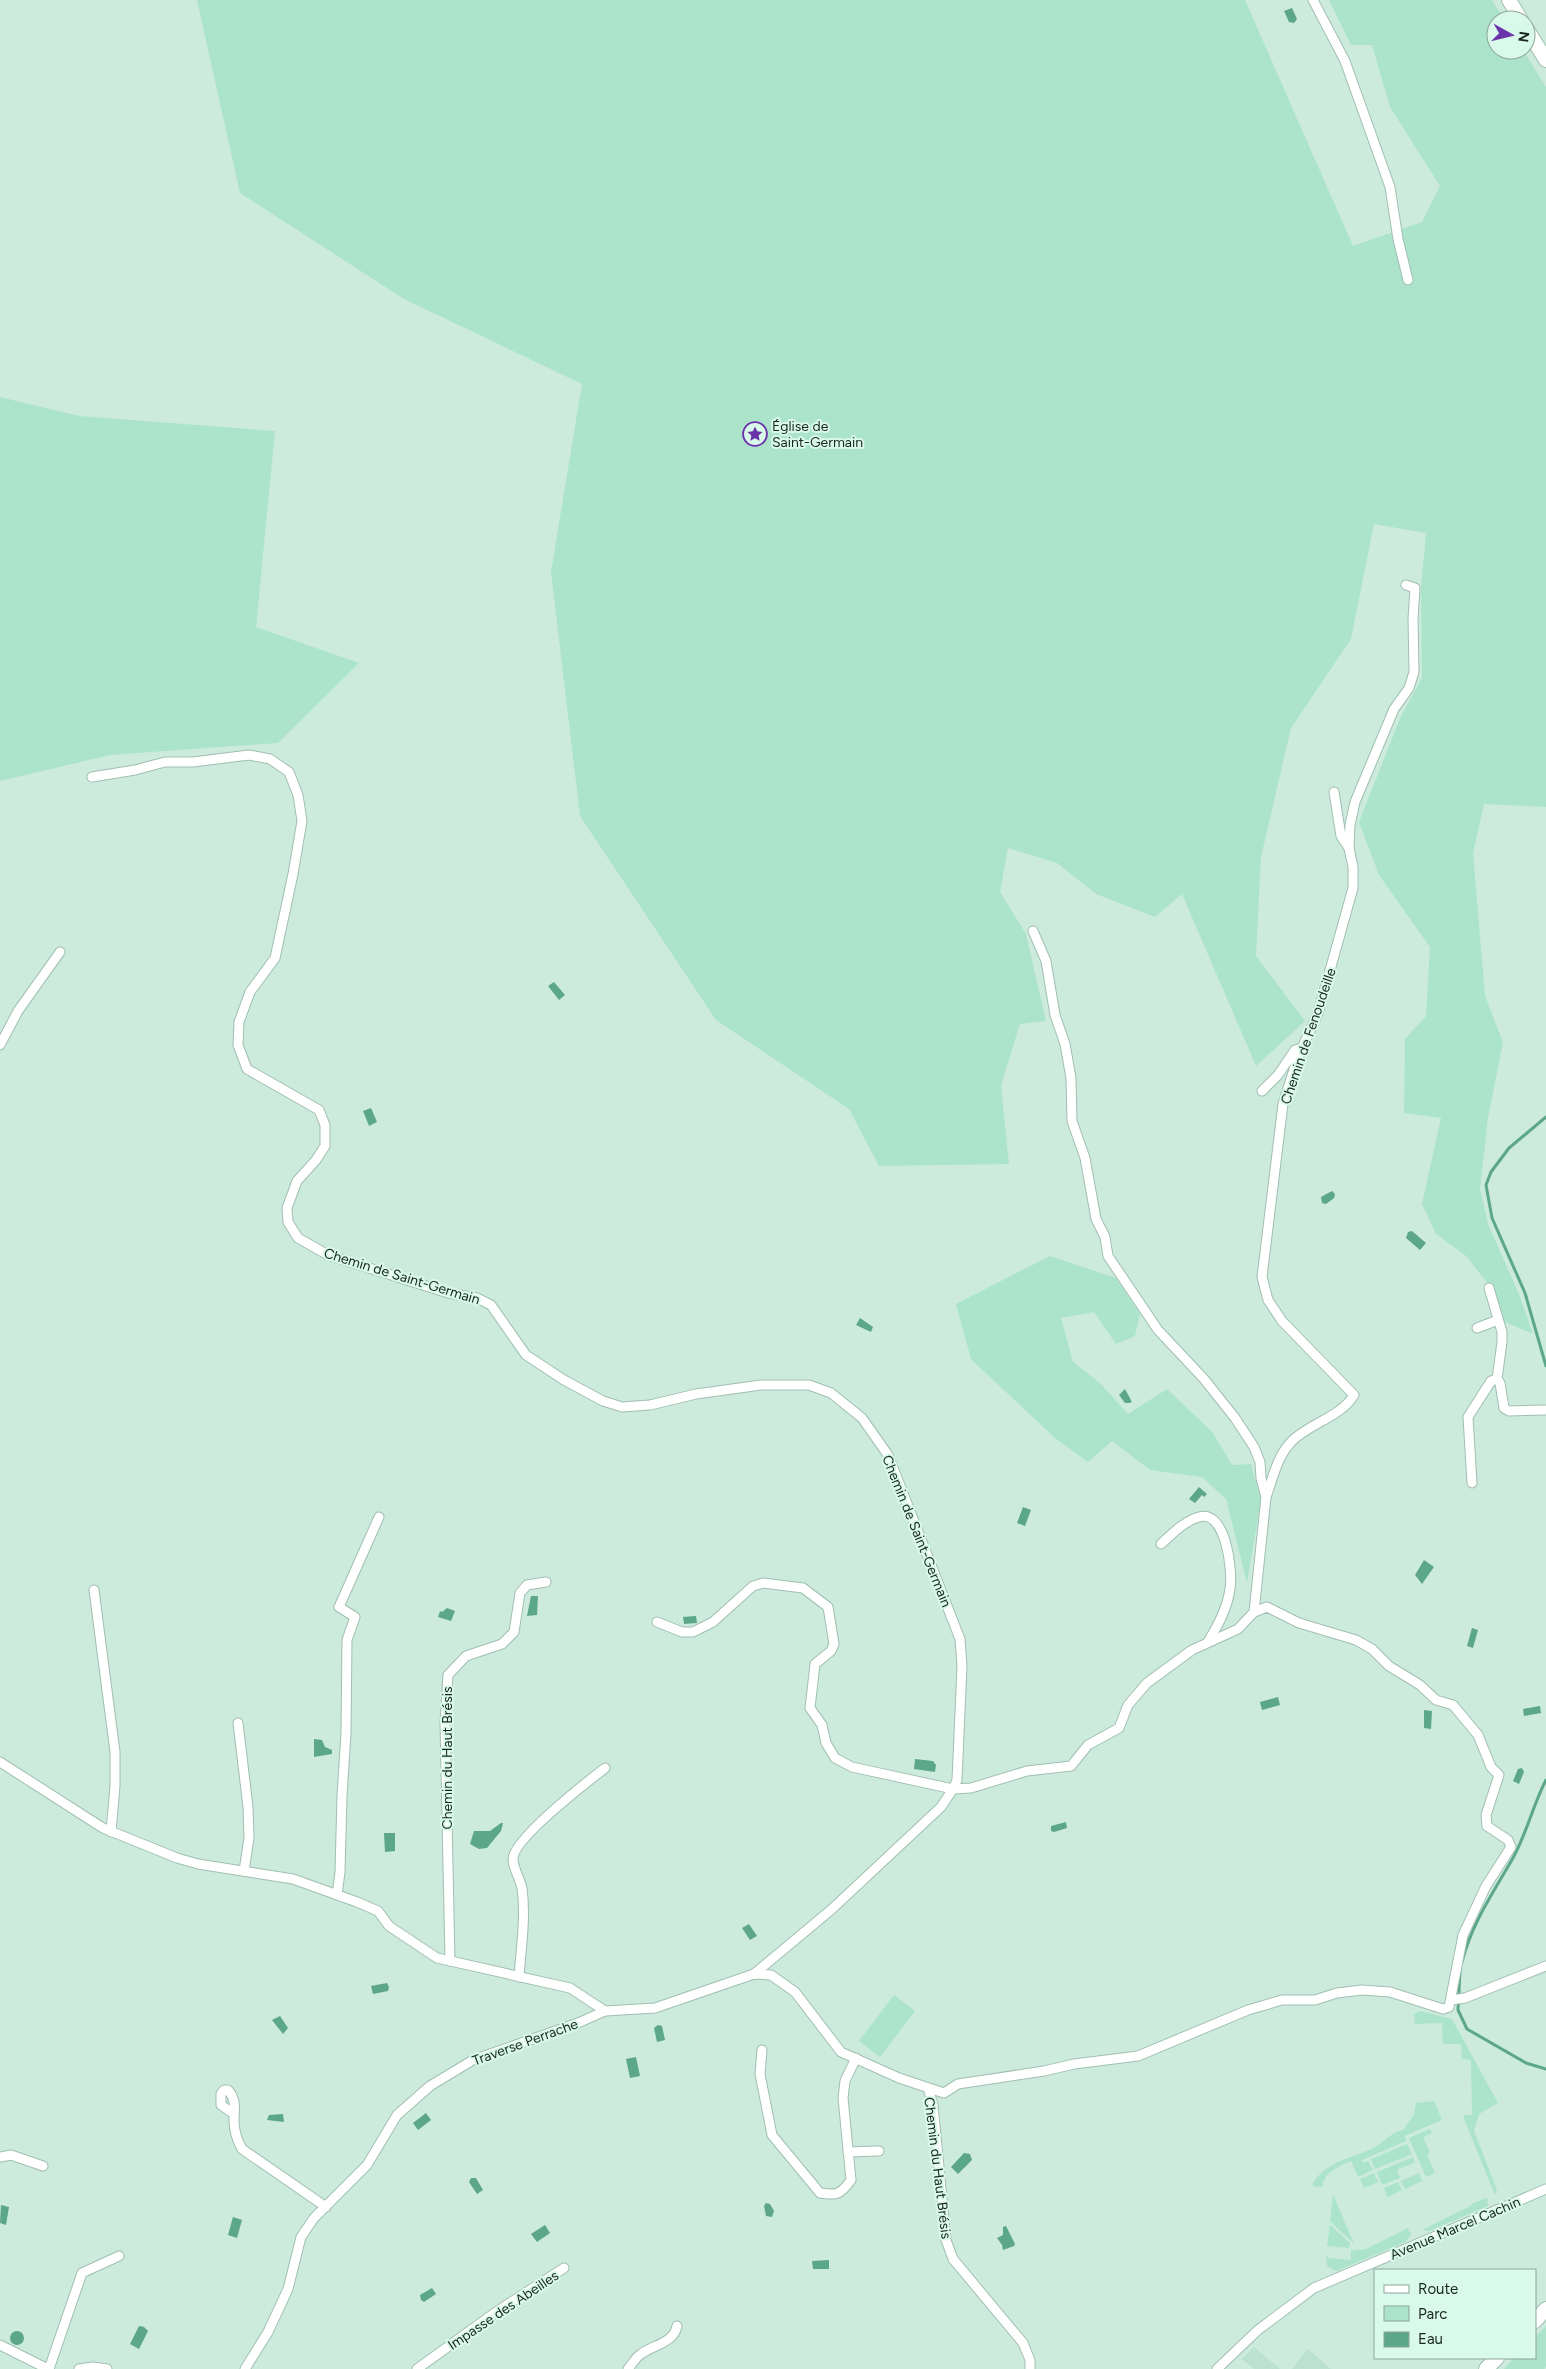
<svg xmlns="http://www.w3.org/2000/svg" width="1546" height="2369" font-family="Figtree,sans-serif">
	<rect width="100%" height="100%" fill="#ccebdd"/>
	<g fill="#bbe2d0">
		<path d="M1254 2347 1280 2369H1254L1242 2359Z"/>
		<path d="M1308 2349 1331 2369H1292Z"/>
	</g>
	<g fill="#ace3cb">
		<path d="M197 0H1245L1353 246 1422 222 1440 186 1390 107 1372 45H1351L1329 0H1492L1504 20H1496V50H1523L1546 87V807L1484 804 1473 853 1485 996 1503 1042 1488 1118 1480 1189 1488 1224 1519 1294 1533 1334 1501 1320 1492 1289 1466 1256 1436 1234 1422 1204 1441 1118 1404 1113 1405 1039 1426 1016 1430 947 1379 875 1359 822 1401 716 1422 678 1421 588 1426 533 1374 524 1351 639 1291 728 1261 857 1256 956 1305 1021 1256 1066 1182 894 1155 917 1096 894 1057 863 1008 848 1000 892 1026 934 1046 1021 1020 1024 1001 1085 1009 1164 879 1166 849 1109 716 1020 580 816 551 572 582 384 404 299 240 193Z"/>
		<path d="M0 397 79 416 275 431 256 627 359 663 278 743 110 755 0 781Z"/>
		<path d="M1050 1256 1116 1278 1140 1314 1135 1336 1116 1344 1094 1312 1061 1318 1073 1362 1101 1384 1128 1414 1167 1389 1213 1433 1232 1465 1251 1464 1261 1500 1247 1583 1226 1499 1202 1477 1150 1470 1112 1441 1088 1462 1055 1438 971 1359 956 1304Z"/>
		<path d="M894 1995 915 2011 880 2057 859 2041Z"/>
		<path d="M1420 2011 1452 2019 1498 2103 1479 2114 1474 2131 1497 2190 1495 2195 1464 2119V2115H1472L1471 2060 1462 2059 1461 2044H1443L1442 2023 1415 2024 1414 2014Z"/>
		<path d="M1434 2101 1442 2120 1405 2136 1406 2141 1362 2160 1363 2163 1368 2161 1373 2170 1358 2177 1351 2161C1338 2167 1325 2171 1322 2187L1313 2186V2182C1333 2157 1351 2160 1377 2146 1386 2140 1392 2132 1403 2130L1414 2115 1416 2103Z"/>
		<path d="M1430 2129 1432 2133 1423 2137 1430 2153 1427 2155 1435 2173 1426 2177 1409 2138Z"/>
		<path d="M1407 2144 1412 2154 1375 2169 1371 2159Z"/>
		<path d="M1413 2157 1415 2162 1397 2170 1400 2178 1382 2185 1377 2172Z"/>
		<path d="M1374 2173 1378 2182 1364 2188 1360 2179Z"/>
		<path d="M1419 2173 1422 2181 1405 2189 1401 2181Z"/>
		<path d="M1398 2182 1402 2190 1387 2197 1384 2188Z"/>
		<path d="M1333 2194 1354 2244 1330 2221Z"/>
		<path d="M1487 2198 1488 2206 1429 2231 1422 2230 1470 2206 1473 2203Z"/>
		<path d="M1330 2225 1350 2243 1349 2248 1327 2246Z"/>
		<path d="M1408 2228 1411 2235 1405 2242 1336 2271 1327 2266 1326 2253 1328 2258 1351 2260V2251L1366 2249Z"/>
		<path d="M1546 2326V2367L1544 2369H1504L1514 2358H1535V2337Z"/>
	</g>
	<g fill="#5ca68a">
		<path d="M1292 8 1297 19 1294 23 1289 22 1284 11Z"/>
		<path d="M554 982 565 995 559 1000 548 986Z"/>
		<path d="M371 1108 377 1122 369 1126 363 1111Z"/>
		<path d="M1332 1191 1335 1194 1334 1198 1326 1204 1322 1203 1321 1197Z"/>
		<path d="M1412 1231 1426 1243 1420 1250 1406 1238 1408 1232Z"/>
		<path d="M860 1318 873 1327 871 1332 856 1325Z"/>
		<path d="M1125 1389 1132 1402 1129 1403H1125L1119 1395Z"/>
		<path d="M1199 1487 1207 1494 1204 1497 1202 1495 1195 1503 1189 1499Z"/>
		<path d="M1023 1507 1031 1510 1025 1526 1017 1523Z"/>
		<path d="M1424 1560 1434 1567 1422 1584 1415 1575Z"/>
		<path d="M531 1596H538L537 1615 527 1616Z"/>
		<path d="M447 1608 455 1611 451 1621 438 1617 440 1611 442 1612Z"/>
		<path d="M696 1616 697 1623 684 1624 683 1617Z"/>
		<path d="M1472 1628 1478 1630 1473 1648 1467 1646Z"/>
		<path d="M1278 1697 1280 1705 1262 1710 1260 1702Z"/>
		<path d="M1540 1706 1541 1713 1524 1716 1523 1709Z"/>
		<path d="M1424 1710 1432 1711 1431 1729 1424 1728Z"/>
		<path d="M314 1739 322 1740 325 1747 332 1750V1754L314 1757Z"/>
		<path d="M915 1759 933 1761 936 1765 935 1772 914 1769Z"/>
		<path d="M1522 1768 1524 1772 1519 1784 1513 1781 1518 1769Z"/>
		<path d="M1066 1822 1067 1828 1054 1832 1051 1831V1826Z"/>
		<path d="M501 1823H503L501 1831 487 1848 479 1849 470 1844 474 1831H490Z"/>
		<path d="M384 1833H395V1851L385 1852Z"/>
		<path d="M749 1924 757 1936 750 1940 742 1928Z"/>
		<path d="M387 1983 389 1987 388 1991 373 1994 371 1986Z"/>
		<path d="M280 2016 288 2028 283 2034 272 2020Z"/>
		<path d="M658 2025 662 2026 665 2040 657 2042 654 2028Z"/>
		<path d="M636 2057 640 2076 630 2078 626 2059Z"/>
		<path d="M426 2113 431 2120 418 2130 413 2123Z"/>
		<path d="M283 2114 284 2122 267 2120 269 2115Z"/>
		<path d="M964 2153 970 2154 972 2160 958 2174 951 2167Z"/>
		<path d="M471 2178H476L483 2190 477 2194 469 2182Z"/>
		<path d="M766 2203 770 2204 774 2211 772 2217 766 2216 764 2206Z"/>
		<path d="M1 2205 9 2207 6 2225 0 2223Z"/>
		<path d="M233 2217 242 2220 237 2238 228 2235Z"/>
		<path d="M545 2225 550 2233 537 2242 531 2234Z"/>
		<path d="M1006 2226 1015 2244 1014 2246 1003 2250 1002 2245 997 2238 1003 2235V2227Z"/>
		<path d="M829 2260V2269H813L812 2261Z"/>
		<path d="M432 2288 436 2294 424 2302 421 2300 420 2295Z"/>
		<path d="M139 2326 144 2327 148 2331 139 2349 130 2344Z"/>
		<circle cx="17" cy="2338" r="7"/>
	</g>
	<g fill="none" stroke-linecap="round" stroke-linejoin="round">
		<g stroke="#5ca68a" stroke-width="3">
			<path d="M1546 1117 1509 1148 1491 1172 1486 1185 1492 1218 1525 1293 1546 1366"/>
			<path d="M1462 1962C1472 1923 1493 1893 1513 1858 1526 1835 1533 1805 1546 1780"/>
			<path d="M1460 1971 1458 2010 1467 2029 1526 2063 1546 2069"/>
		</g>
		<g stroke="#a0bfb2" stroke-width="11">
			<g id="minor">
				<path d="M1313 0 1345 61 1390 187 1398 239 1408 280"/>
				<path d="M92 777 135 770 165 762H193L249 755 270 759 289 772 298 795 302 821 293 874 275 958 250 992 239 1022 238 1045 247 1069 319 1110 325 1125V1146L316 1160 297 1181 287 1208 288 1222 298 1238 328 1255 448 1293 477 1298 491 1305 526 1355 564 1380 603 1401 622 1407 650 1405 696 1394 761 1385H809L831 1393 862 1418 888 1455 960 1639 962 1666 957 1780 953 1789 941 1807 832 1909 754 1974"/>
				<path d="M1334 792 1341 836 1349 848"/>
				<path d="M1033 931 1046 961 1055 1015 1065 1044 1071 1078 1072 1121 1085 1158 1096 1219 1105 1237 1108 1256 1158 1330 1204 1379 1235 1418 1254 1447 1260 1462 1261 1478 1266 1497 1254 1612"/>
				<path d="M0 1045 18 1011 60 952"/>
				<path d="M1262 1091 1278 1075 1295 1050 1302 1048"/>
				<path d="M1489 1288 1502 1332V1342L1497 1379"/>
				<path d="M1477 1328 1498 1320"/>
				<path d="M1472 1483 1468 1417 1491 1381 1497 1379 1500 1383 1504 1408 1509 1411 1546 1410"/>
				<path d="M1266 1497C1273 1478 1277 1456 1292 1441 1310 1423 1341 1417 1354 1395L1282 1321 1268 1300 1262 1277 1283 1104 1298 1057 1318 1013 1353 888V867L1349 848 1350 825 1355 802 1394 709 1409 688 1414 672 1413 619 1415 588 1406 585"/>
				<path d="M1161 1544C1172 1534 1184 1521 1199 1517 1226 1509 1233 1571 1230 1589 1227 1609 1218 1625 1208 1642"/>
				<path d="M94 1590 115 1752V1786L111 1832"/>
				<path d="M238 1723 248 1807 249 1838 244 1871"/>
				<path d="M0 1762 103 1828 177 1858 198 1864 293 1879 357 1902 378 1911 389 1926 437 1958 570 1988 605 2011 655 2008 754 1974 771 1975 795 1992 841 2052 899 2078 944 2093 958 2084 1044 2071 1074 2064 1138 2056 1248 2010 1282 2000H1315L1337 1993 1362 1990 1390 1992 1443 2009 1449 2007 1463 1935 1486 1886 1511 1847 1508 1840 1487 1826 1486 1815 1499 1775 1491 1767 1478 1735 1453 1705 1436 1700 1420 1685 1389 1666 1372 1649 1356 1640 1299 1623 1267 1607 1254 1612 1238 1629 1192 1650 1147 1683 1128 1705 1119 1728 1088 1745 1071 1766 1027 1771 971 1788 953 1789 852 1767 835 1758 826 1743 822 1725 810 1708 815 1664 831 1651 834 1644 828 1607 803 1588 763 1583 753 1586 713 1622 693 1632H682L657 1622"/>
				<path d="M337 1895 340 1872 342 1796 346 1733 347 1640 355 1617 339 1607 379 1517"/>
				<path d="M450 1961 445 1723 448 1675 466 1656 502 1644 514 1632 520 1593 527 1585 546 1582"/>
				<path d="M519 1977C521 1948 526 1917 522 1888 520 1879 513 1868 513 1859 513 1839 587 1782 605 1768"/>
				<path d="M1451 2000 1465 1998 1546 1966"/>
				<path d="M762 2050 760 2074 772 2135 820 2193C837 2196 841 2194 851 2180L843 2098 845 2081 856 2058"/>
				<path d="M928 2088 933 2105 946 2240 953 2259 1023 2343 1030 2360V2369"/>
				<path d="M234 2114 221 2105V2094L224 2090H228C237 2100 234 2109 234 2121 234 2132 237 2140 242 2149L326 2207"/>
				<path d="M848 2152 879 2151"/>
				<path d="M0 2157 11 2155 43 2166"/>
				<path d="M0 2345 48 2369"/>
				<path d="M49 2369 82 2273 119 2256"/>
				<path d="M79 2369 93 2367 107 2369"/>
				<path d="M245 2369 268 2332 288 2289 301 2237 314 2218 367 2165 397 2115 430 2086 473 2060 578 2023 605 2011"/>
				<path d="M417 2369 499 2310 564 2268"/>
				<path d="M628 2369C632 2364 636 2357 641 2354 653 2345 674 2343 677 2326"/>
				<path d="M1217 2369 1258 2330 1314 2288 1546 2189"/>
			</g>
		</g>
		<g stroke="#a0bfb2" stroke-width="16">
			<g id="secondary">
				<path d="M1509 0 1521 20"/>
				<path d="M1526 28 1546 60"/>
				<path d="M1535 2321 1546 2309"/>
				<path d="M1486 2369 1497 2358"/>
			</g>
		</g>
		<use href="#minor" stroke="#fff" stroke-width="9"/>
		<use href="#secondary" stroke="#fff" stroke-width="14"/>
	</g>
	<defs>
		<g id="sight-ring" transform="scale(1.25)"><circle r="9.5" fill="#d9f9ea" stroke="#6b33aa" stroke-width="1.5"/><path d="M0-6L1.8-2.2L6-1.7L2.9 1.2L3.7 5.4L0 3.3L-3.7 5.4L-2.9 1.2L-6-1.7L-1.8-2.2Z" fill="#6b33aa"/></g>
	</defs>
	<g fill-rule="evenodd">
		<use href="#sight-ring" x="755" y="434"/>
	</g>
	<g text-anchor="middle" stroke-width="4" stroke-linejoin="round" paint-order="stroke">
		<g font-size="14" fill="#1a2621" stroke="#d9f9ea" text-anchor="start">
			<text x="772" y="431">Église de<tspan x="772" dy="16">Saint-Germain</tspan></text>
		</g>
		<g font-size="14" fill="#1a2621" stroke="#d9f9ea">
			<text transform="translate(1308 1036) rotate(-71)" y="5">Chemin de Fenoudeille</text>
			<text transform="translate(402 1276) rotate(17)" y="5">Chemin de Saint-Germain</text>
			<text transform="translate(917 1531) rotate(68)" y="5">Chemin de Saint-Germain</text>
			<text transform="translate(447 1758) rotate(-90)" y="5">Chemin du Haut Brésis</text>
			<text transform="translate(525 2042) rotate(-20)" y="5">Traverse Perrache</text>
			<text transform="translate(938 2168) rotate(83)" y="5">Chemin du Haut Brésis</text>
			<text transform="translate(1455 2228) rotate(-23)" y="5">Avenue Marcel Cachin</text>
			<text transform="translate(503 2310) rotate(-34)" y="5">Impasse des Abeilles</text>
		</g>
	</g>
	<rect x="1374" y="2269" width="162" height="90" fill="#d9f9ea" stroke="#8da59a"/>
	<rect x="1384" y="2285" width="25" height="8" fill="#ffffff" stroke="#8da59a"/>
	<text x="1418" y="2294" font-size="15" fill="#1a2621">Route</text>
	<rect x="1384" y="2306" width="25" height="15" fill="#ace3cb" stroke="#8da59a"/>
	<text x="1418" y="2319" font-size="15" fill="#1a2621">Parc</text>
	<rect x="1384" y="2332" width="25" height="15" fill="#5ca68a" stroke="#8da59a"/>
	<text x="1418" y="2344" font-size="15" fill="#1a2621">Eau</text>
	<g transform="translate(1511 35) rotate(98)"><circle r="24" fill="#d9f9ea" stroke="#8da59a"/>
	<path d="M0-4L9 19L0 12L-9 19Z" fill="#6b33aa"/>
	<text y="-8" font-size="14" font-weight="bold" text-anchor="middle" fill="#1a2621">N</text>
	</g>
</svg>
